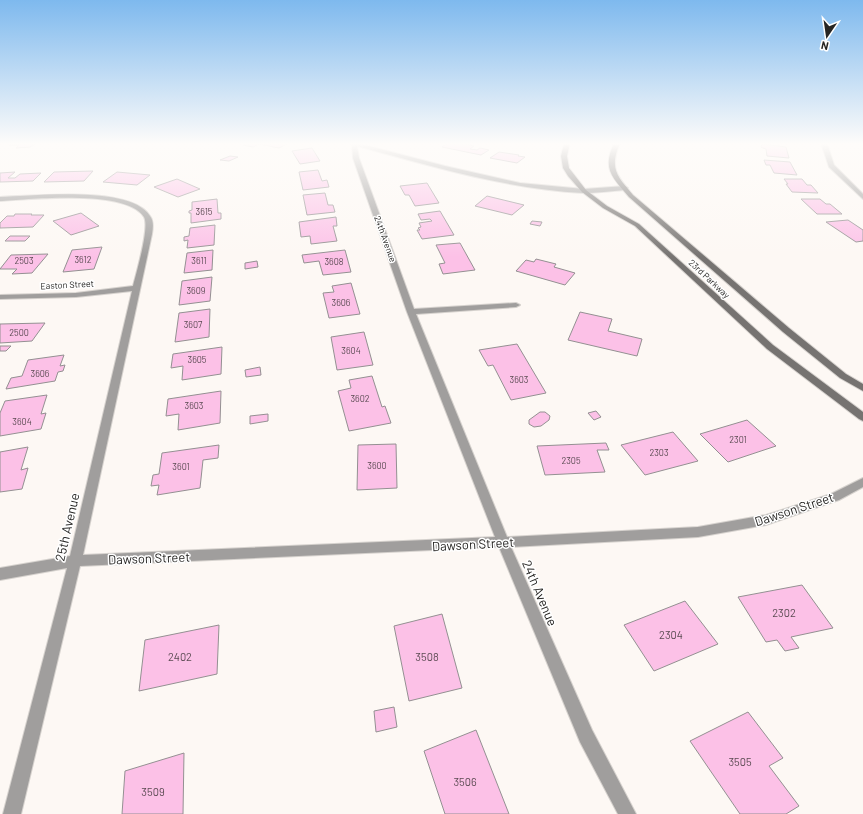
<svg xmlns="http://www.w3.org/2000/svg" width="863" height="814" font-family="Barlow,sans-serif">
	<rect width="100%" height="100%" fill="#fdf8f4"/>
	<g fill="#fcc1e7" stroke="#949092">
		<path d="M11 143H37L30 147 16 148 19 145H9Z"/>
		<path d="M247 143H289L279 148 259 144 253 147 243 145Z"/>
		<path d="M448 143H462L474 146 470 149 477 150 480 148 489 150 481 155 442 147Z"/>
		<path d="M762 144 786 147 789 158 767 156 766 149 763 148 761 147Z"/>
		<path d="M312 148 320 161 300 164 292 151Z"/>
		<path d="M499 152 519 155 518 156 525 157 517 163 490 158Z"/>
		<path d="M230 156 238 157 229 161 220 160Z"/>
		<path d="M764 160 790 162 797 175 774 173 770 165H766Z"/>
		<path d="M318 170 322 181 327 180 329 187 303 190 299 172Z"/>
		<path d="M93 171 84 181 44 182 54 172Z"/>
		<path d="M15 172 8 178H15L20 174 41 173 33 181 0 182V173Z"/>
		<path d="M117 172 150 175 137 185 103 182Z"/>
		<path d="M177 179 200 189 178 197 154 187Z"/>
		<path d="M784 179H802L807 185H811L818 193 792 192 786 184H788Z"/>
		<path d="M427 183 439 203 415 206 409 195H405L400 186Z"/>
		<path d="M325 193 328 205H333L335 212 307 215 303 195Z"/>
		<path d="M487 196 524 205 512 215 475 206Z"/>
		<path d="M217 199 218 213H221V219L191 223V213H189V211L192 210V202Z"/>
		<path d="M801 199H820L826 204H830L842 214H817Z"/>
		<path d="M440 211 454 235 422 239 417 230H420L418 228 421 227 419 223 432 221 430 219 421 220 418 214Z"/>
		<path d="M81 213 99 226 71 235 53 221Z"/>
		<path d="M15 214H32L31 215H44L33 227 0 228V223L7 216H14Z"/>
		<path d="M336 217 337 226H333L337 241 311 244 310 236 301 237 299 222Z"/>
		<path d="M848 220 863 230V241L856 242 826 222Z"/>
		<path d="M532 221 542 222 540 226 530 224Z"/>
		<path d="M215 225 214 245 187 248 188 240 184 241V237L189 236 190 228Z"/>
		<path d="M10 236H30L25 241H5Z"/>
		<path d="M460 243 475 270 443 274 439 264 445 263 436 245Z"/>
		<path d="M102 247 94 269 63 272 72 250Z"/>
		<path d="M213 250 212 270 184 273 187 253Z"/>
		<path d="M345 250 351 272 323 275 319 261 304 263 302 255Z"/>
		<path d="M48 254 32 273 12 274 17 269H0L11 255Z"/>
		<path d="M536 259 556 264 554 267 575 273 565 285 516 271 526 260 534 262Z"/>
		<path d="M257 261 258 267 245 269V263Z"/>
		<path d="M212 277 210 301 179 305 182 281Z"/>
		<path d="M351 283 360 314 329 318 323 293 334 292 332 286Z"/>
		<path d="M210 309 209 337 175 342 179 313Z"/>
		<path d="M580 312 612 319 608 331 642 339 637 356 568 340Z"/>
		<path d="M45 323 32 341 0 343V324Z"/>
		<path d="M364 332 373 365 337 370 331 337Z"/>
		<path d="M517 344 546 393 511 400 493 365 488 366 479 350Z"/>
		<path d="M0 346H11L6 351H0Z"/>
		<path d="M222 347 221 374 182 380 183 366 171 368 173 354Z"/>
		<path d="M64 355 60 366 65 365 63 371 58 372 55 381 6 389 11 378 22 376 28 360Z"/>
		<path d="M260 367 261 375 246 377 245 370Z"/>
		<path d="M372 376 382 407 385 406 391 423 349 431 338 391 351 388 349 380Z"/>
		<path d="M221 391 220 423 178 430 179 414 166 416 168 399Z"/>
		<path d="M47 395 41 414 46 413 41 429 0 436V413L5 401Z"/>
		<path d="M596 411 601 417 594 420 588 413Z"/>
		<path d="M540 412H545L550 416 549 420 541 426 534 427 529 424V420Z"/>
		<path d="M268 414V421L250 424V416Z"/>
		<path d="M747 420 776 446 728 462 700 434Z"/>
		<path d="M673 432 698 461 645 475 621 445Z"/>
		<path d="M606 443 609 450H597L605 472 545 475 537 446Z"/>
		<path d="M396 444 397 488 357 490 358 445Z"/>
		<path d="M219 445 218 458 203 460 200 488 157 495 159 485 151 486 153 475 159 474 162 453Z"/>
		<path d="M28 447 21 470 28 468 22 489 0 492V452Z"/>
		<path d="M802 585 833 628 791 637 799 648 785 651 777 640 766 642 738 597Z"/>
		<path d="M685 601 718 644 654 671 624 625Z"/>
		<path d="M442 614 462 688 409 701 394 626Z"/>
		<path d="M219 625 217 674 139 691 145 640Z"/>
		<path d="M394 707 397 727 376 732 374 711Z"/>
		<path d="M748 712 783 758 769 766 799 806 786 814H740L690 741Z"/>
		<path d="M476 730 509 814H445L424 751Z"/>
		<path d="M184 753 183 814H122L125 771Z"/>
	</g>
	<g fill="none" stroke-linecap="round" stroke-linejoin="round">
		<g stroke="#d6d2ce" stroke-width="2">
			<g id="street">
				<path d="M348 143H357L445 166 520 183 584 189 625 186 628 188 625 190C611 191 596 193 583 193 506 189 431 166 357 146L359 158 414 309 516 303 520 305 516 307 416 314 507 537 698 527 766 515 831 494 863 478V487L839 500 766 525 698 537 511 547 592 730 636 814H618L580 742 499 547 80 566 21 814H3L67 568 0 580V568L70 556 132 291 76 297 0 299V295L76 293 133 286C136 274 150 227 144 217 127 189 30 199 0 201V197C33 196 131 185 150 216 154 221 153 228 152 234L83 555 495 537 407 312 353 158 352 145Z"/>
				<path d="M821 143H827L834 165 863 194V199L829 167Z"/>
			</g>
		</g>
		<g stroke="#d6d2ce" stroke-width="2">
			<g id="secondary">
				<path d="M564 143H570L567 156 569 168 586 190 607 206 639 224 773 345 863 412V421L859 419 767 349 635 226 603 208 582 192 568 176 563 168 561 156Z"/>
				<path d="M614 143H620C609 169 617 176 633 195L789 328 846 374 863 384V391L840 378 783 332 629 197C612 177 602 169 614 143Z"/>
			</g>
		</g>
		<use href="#street" fill="#a09e9d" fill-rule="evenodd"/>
		<use href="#secondary" fill="#767371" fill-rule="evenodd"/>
	</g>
	<linearGradient id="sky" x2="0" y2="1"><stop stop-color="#7eb9ee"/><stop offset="0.56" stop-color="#fefcfa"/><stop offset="1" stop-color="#fefcfa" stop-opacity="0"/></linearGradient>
	<rect width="863" height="257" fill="url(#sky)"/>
	<g text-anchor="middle" stroke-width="3" stroke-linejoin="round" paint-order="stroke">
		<g font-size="9" fill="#5c4c54">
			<text x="204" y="215">3615</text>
			<text x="83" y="263">3612</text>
			<text x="24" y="264">2503</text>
			<text x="199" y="264">3611</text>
			<text x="334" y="265">3608</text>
			<text x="196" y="294">3609</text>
			<text x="341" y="306">3606</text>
			<text x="193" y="328">3607</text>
			<text x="19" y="336">2500</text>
			<text x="351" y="354">3604</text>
			<text x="197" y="363">3605</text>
			<text x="40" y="377">3606</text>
			<text x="519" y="383">3603</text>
			<text x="360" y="402">3602</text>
			<text x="194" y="409">3603</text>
			<text x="22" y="425">3604</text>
			<text x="738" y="443">2301</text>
			<text x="659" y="456">2303</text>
			<text x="571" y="464">2305</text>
			<text x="377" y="469">3600</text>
			<text x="181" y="470">3601</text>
		</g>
		<g font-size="9" fill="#262523" stroke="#fff">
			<text transform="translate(385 239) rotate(70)" y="3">24th Avenue</text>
			<text transform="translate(709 279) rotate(43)" y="3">23rd Parkway</text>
			<text transform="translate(67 285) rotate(-3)" y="3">Easton Street</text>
		</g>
		<g font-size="11" fill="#5c4c54">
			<text x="784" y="617">2302</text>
			<text x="671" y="639">2304</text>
			<text x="180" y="661">2402</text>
			<text x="427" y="661">3508</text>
			<text x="740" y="766">3505</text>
			<text x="465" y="786">3506</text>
			<text x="153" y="796">3509</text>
		</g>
		<g font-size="13" fill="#262523" stroke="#fff">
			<text transform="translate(794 509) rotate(-18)" y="5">Dawson Street</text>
			<text transform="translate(67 527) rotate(-77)" y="5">25th Avenue</text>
			<text transform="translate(473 544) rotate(-3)" y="5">Dawson Street</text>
			<text transform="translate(149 558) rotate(-2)" y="5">Dawson Street</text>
			<text transform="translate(540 593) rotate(67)" y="5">24th Avenue</text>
		</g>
	</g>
	<g transform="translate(827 36) rotate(193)" stroke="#ffffff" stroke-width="3" paint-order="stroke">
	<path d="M0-3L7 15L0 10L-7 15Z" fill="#262523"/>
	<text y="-6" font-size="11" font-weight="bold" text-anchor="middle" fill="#262523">N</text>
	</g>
</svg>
